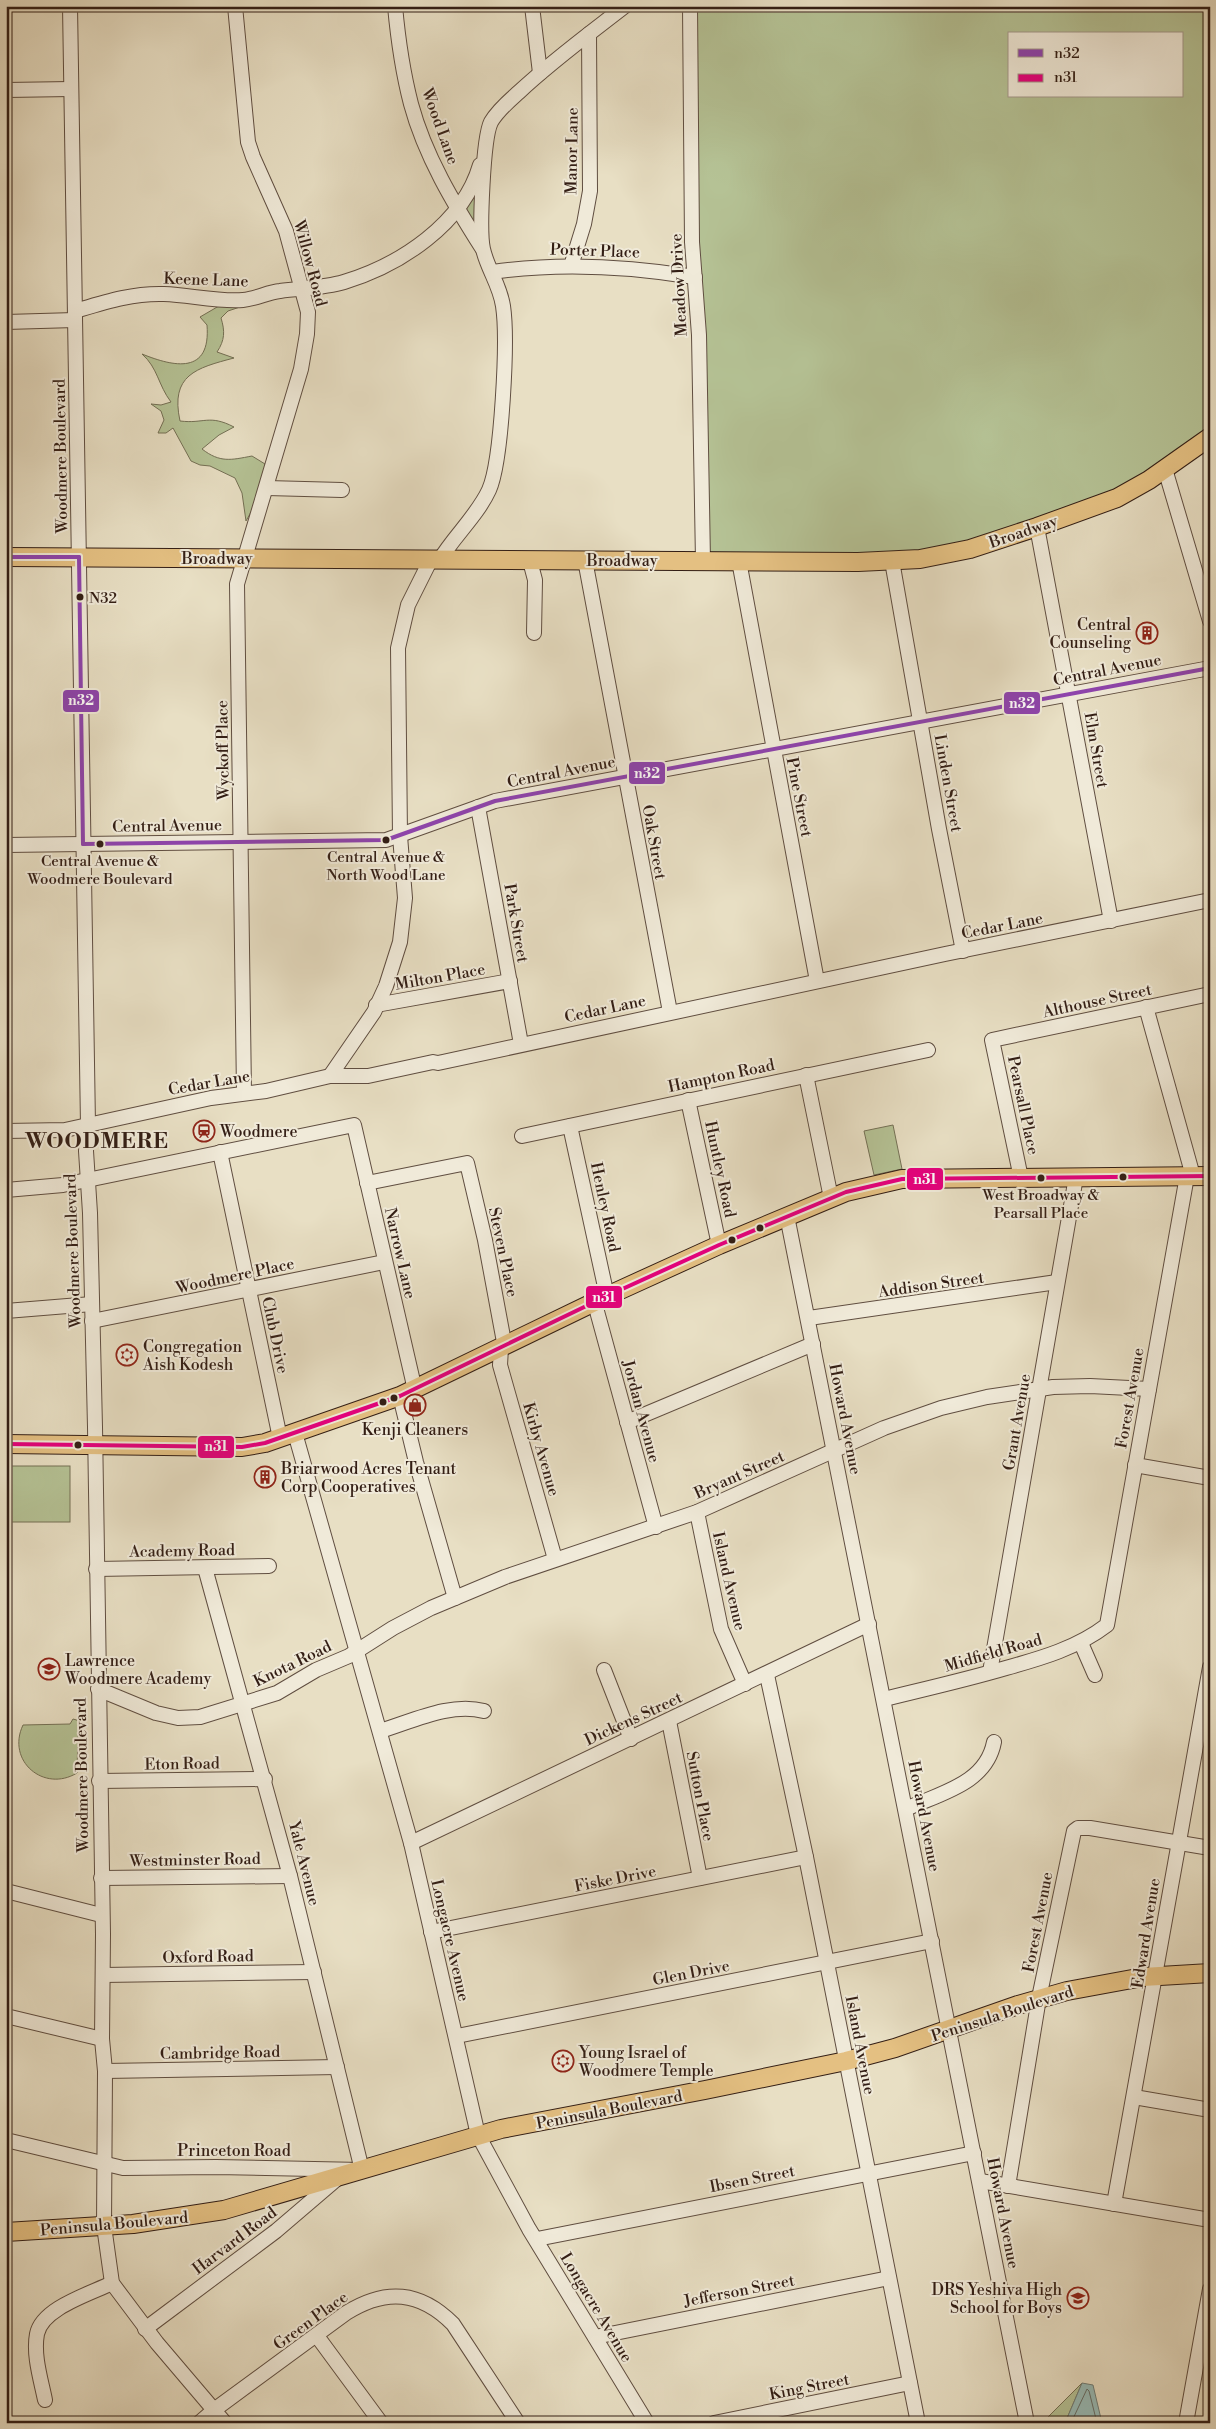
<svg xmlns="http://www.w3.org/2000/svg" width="1216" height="2429" font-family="'Libre Bodoni',serif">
	<rect width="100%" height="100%" fill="#e8dfc4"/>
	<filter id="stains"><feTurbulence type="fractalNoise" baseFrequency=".004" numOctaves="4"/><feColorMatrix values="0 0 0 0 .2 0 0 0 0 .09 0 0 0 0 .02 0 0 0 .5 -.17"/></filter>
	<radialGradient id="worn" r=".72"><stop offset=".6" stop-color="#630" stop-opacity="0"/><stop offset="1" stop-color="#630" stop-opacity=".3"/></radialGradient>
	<g fill="#b5c295" stroke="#747055" fill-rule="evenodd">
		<path d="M689 6H1210V435L1149 479 1024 529 922 554H707ZM1010 34H1182V96H1010Z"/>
		<path d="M481 171V242L459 209Z"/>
		<path d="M224 303 240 307 228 311 221 318C225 331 225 340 217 352L234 358C196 368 170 375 180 421 204 424 209 414 234 427L219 435 202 449C220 463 231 460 252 456L265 464C265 485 256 504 246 521L242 493 235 478 210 466 200 465 191 461 173 428 166 433H158L164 420 161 411 151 404 161 405 171 402C158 385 158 368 142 354 174 367 211 375 207 325L200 317Z"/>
		<path d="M893 1125 902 1169 874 1175 864 1131Z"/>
		<rect x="6" y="1466" width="64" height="56"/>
		<path d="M73 1719 80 1721 81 1725 78 1731 77 1773C44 1793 6 1761 23 1725L70 1724Z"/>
		<path d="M1082 2383 1065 2423H1042Z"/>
	</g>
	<path fill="#98bcb8" stroke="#707d77" d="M1082 2383 1093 2385 1102 2423H1065Z"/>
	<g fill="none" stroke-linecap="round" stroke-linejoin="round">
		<path stroke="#666d66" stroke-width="1" d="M1071 2423 1087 2389 1089 2391 1097 2423"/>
		<g stroke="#604e41" stroke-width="16">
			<g id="minor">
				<path d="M70 6 88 1125 86 1151 90 1213 95 1427 103 1934 102 2039 105 2071 104 2226 112 2283 157 2343 225 2423"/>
				<path d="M235 6 248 142 253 157 286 231 308 312 307 334 301 369 237 584 244 1093"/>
				<path d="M395 6C398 39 403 73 411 104 425 156 454 204 482 248"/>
				<path d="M532 6 540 73"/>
				<path d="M690 6 692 242 699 335 703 561"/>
				<path d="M6 90 71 89"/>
				<path d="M571 266 584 224 590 191 589 34"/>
				<path d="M493 272C561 262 627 266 695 277"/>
				<path d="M75 311C105 302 132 293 164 294 190 295 218 302 243 300 256 299 268 292 280 291 301 288 324 288 344 282 400 265 463 224 480 165"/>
				<path d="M6 322 75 320"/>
				<path d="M1165 469 1210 621"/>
				<path d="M267 488 342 490"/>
				<path d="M1037 527 1111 921"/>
				<path d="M585 560 670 1012"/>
				<path d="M439 561C454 536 477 516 489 490 502 461 508 339 503 306 500 285 487 268 483 249 479 232 483 138 491 122 498 110 509 101 519 92 552 61 589 34 625 6"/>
				<path d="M530 561 535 580 534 633"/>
				<path d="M739 561 817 981"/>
				<path d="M892 561 939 829 963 951"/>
				<path d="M478 807 521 1044"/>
				<path d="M6 845 386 840 495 801 1210 668"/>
				<path d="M376 1005 510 981"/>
				<path d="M1146 1007 1193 1176"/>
				<path d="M806 1075 831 1198"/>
				<path d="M330 1076 374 1012 386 986 400 942 405 898 400 836 398 648 408 605 430 561"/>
				<path d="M688 1100 719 1245"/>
				<path d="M570 1126 607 1296"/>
				<path d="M6 1131 65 1130 211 1098 266 1091 330 1076H368L433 1062 438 1063 945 954 1210 900"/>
				<path d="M522 1136 928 1050"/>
				<path d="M220 1152 280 1438"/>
				<path d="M1021 1178 992 1040 1210 994"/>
				<path d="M367 1183 467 1163 485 1240 504 1342 501 1348 500 1365 555 1559"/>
				<path d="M6 1190 63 1185 354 1125 415 1390"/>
				<path d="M787 1216 1027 2423"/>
				<path d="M595 1304 656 1527"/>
				<path d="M6 1311 92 1304"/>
				<path d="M809 1318 1057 1282"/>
				<path d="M92 1321 384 1262"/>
				<path d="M400 1396 416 1462 455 1598"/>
				<path d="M627 1422 813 1344"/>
				<path d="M295 1433 411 1843 478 2135 529 2229 647 2423"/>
				<path d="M1135 1465 1210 1478"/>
				<path d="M697 1512 721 1629 745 1684"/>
				<path d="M96 1569 269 1566"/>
				<path d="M1081 1643 1095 1675"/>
				<path d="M604 1670 631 1739"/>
				<path d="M990 1672 1076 1177"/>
				<path d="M767 1675 806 1857 918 2423"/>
				<path d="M98 1689 156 1713 178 1718 200 1717 277 1693 316 1670 349 1656 393 1628 431 1608 505 1577 697 1512 884 1428 941 1408 987 1397 1053 1387 1090 1386 1149 1389"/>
				<path d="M884 1699C925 1689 965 1680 1006 1668 1042 1658 1077 1648 1107 1625L1187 1176"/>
				<path d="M669 1721 700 1878"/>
				<path d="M380 1731C413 1721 451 1702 484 1711"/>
				<path d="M99 1781 265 1779"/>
				<path d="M906 1809C940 1793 986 1784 994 1742"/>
				<path d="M411 1843 869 1624"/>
				<path d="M101 1878 290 1876"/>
				<path d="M6 1891 101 1915"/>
				<path d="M431 1932 806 1857"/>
				<path d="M103 1975 314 1972"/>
				<path d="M6 2016 102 2039"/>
				<path d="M457 2036 932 1941"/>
				<path d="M105 2071 337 2067"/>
				<path d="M1134 2097 1210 2110"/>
				<path d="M6 2140 123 2168 216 2167 362 2170 290 1876 205 1568"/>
				<path d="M980 2181 1210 2220"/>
				<path d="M1008 2186 1039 1998 1074 1831 1078 1828H1090L1210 1848"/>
				<path d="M1114 2204C1147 2025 1178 1846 1210 1667"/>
				<path d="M537 2239 974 2153"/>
				<path d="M145 2329 276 2231 338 2178"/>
				<path d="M317 2336 381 2423"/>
				<path d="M595 2337 889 2278"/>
				<path d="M45 2400C41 2380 33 2355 37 2334 42 2308 90 2294 112 2283"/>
				<path d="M199 2423 214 2410 346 2313C386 2288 420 2291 453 2324L518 2423"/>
				<path d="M714 2423 910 2383"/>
				<path d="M1186 2423 1210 2289"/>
			</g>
		</g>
		<g stroke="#331e15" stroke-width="20">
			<g id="major">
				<path d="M6 557 858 562 920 559 970 549 1037 527 1117 498 1149 480 1210 437"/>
				<path d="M6 1444 242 1447 265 1443 400 1396 607 1296 719 1245 846 1192 902 1179 1210 1176"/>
				<path d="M6 2232 133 2224 224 2210 501 2129 705 2090 846 2061 895 2048 1018 2005 1067 1991 1143 1977 1210 1973"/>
			</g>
		</g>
		<use href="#minor" stroke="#f0ead9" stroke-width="14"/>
		<use href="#major" stroke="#e4c082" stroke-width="18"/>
		<g stroke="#f0ead9" stroke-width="8">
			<g id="bus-1">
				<path d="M6 557H79"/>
				<path d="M79 557 83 844"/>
				<path d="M83 844 386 840 495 801 1210 668"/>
			</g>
		</g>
		<g stroke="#f0ead9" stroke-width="8">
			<path id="bus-2" d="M6 1444 242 1447 265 1443 400 1396 607 1296 719 1245 846 1192 902 1179 1210 1176"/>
		</g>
		<use href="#bus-1" stroke="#8e44ad" stroke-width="4"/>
		<use href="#bus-2" stroke="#e5007d" stroke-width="4"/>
	</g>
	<defs>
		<g id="building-ring" transform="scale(1.125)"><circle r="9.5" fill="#f0ead9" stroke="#8f2418" stroke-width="1.5"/><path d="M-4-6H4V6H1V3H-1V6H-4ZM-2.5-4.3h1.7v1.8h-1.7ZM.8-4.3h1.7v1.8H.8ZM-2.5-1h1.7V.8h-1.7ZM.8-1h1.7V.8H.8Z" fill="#8f2418"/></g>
		<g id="station-ring" transform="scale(1.125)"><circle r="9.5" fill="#f0ead9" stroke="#8f2418" stroke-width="1.5"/><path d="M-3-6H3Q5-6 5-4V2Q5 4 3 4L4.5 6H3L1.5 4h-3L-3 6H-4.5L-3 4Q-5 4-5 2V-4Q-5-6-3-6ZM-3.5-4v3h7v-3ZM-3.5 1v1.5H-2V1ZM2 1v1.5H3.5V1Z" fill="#8f2418"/></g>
		<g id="synagogue-ring" transform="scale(1.125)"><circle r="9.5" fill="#f0ead9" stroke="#8f2418" stroke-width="1.5"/><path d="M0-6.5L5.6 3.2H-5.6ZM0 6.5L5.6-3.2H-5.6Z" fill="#8f2418"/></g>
		<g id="shop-ring" transform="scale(1.125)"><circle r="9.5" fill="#f0ead9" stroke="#8f2418" stroke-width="1.5"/><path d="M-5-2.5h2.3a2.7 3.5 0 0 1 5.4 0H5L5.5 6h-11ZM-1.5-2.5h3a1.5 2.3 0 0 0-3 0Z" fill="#8f2418"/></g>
		<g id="school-ring" transform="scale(1.125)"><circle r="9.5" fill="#f0ead9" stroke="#8f2418" stroke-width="1.5"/><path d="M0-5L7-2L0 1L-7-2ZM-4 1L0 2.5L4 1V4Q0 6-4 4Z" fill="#8f2418"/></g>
	</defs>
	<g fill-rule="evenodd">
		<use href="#building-ring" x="1147" y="633"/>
		<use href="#station-ring" x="204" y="1131"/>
		<use href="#synagogue-ring" x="127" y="1355"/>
		<use href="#shop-ring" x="415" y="1405"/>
		<use href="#building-ring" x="265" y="1477"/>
		<use href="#school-ring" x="49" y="1669"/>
		<use href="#synagogue-ring" x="563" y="2061"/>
		<use href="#school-ring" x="1078" y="2298"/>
	</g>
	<g fill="#331e15" stroke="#f0ead9" stroke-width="2">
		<circle cx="80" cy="597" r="4.5"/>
		<circle cx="386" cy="840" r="4.5"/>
		<circle cx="100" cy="844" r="4.5"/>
		<circle cx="1123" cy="1177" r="4.5"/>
		<circle cx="1041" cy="1178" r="4.5"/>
		<circle cx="760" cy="1228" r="4.5"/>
		<circle cx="732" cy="1240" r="4.5"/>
		<circle cx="394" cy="1398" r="4.5"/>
		<circle cx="383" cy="1402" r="4.5"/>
		<circle cx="78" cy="1445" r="4.5"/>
	</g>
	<g text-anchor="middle" stroke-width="4" stroke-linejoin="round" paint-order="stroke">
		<g font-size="15" fill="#331e15" stroke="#f0ead9">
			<text x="89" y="603" text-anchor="start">N32</text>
			<text x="386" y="862">Central Avenue &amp;<tspan x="386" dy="18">North Wood Lane</tspan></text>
			<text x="100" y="866">Central Avenue &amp;<tspan x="100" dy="18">Woodmere Boulevard</tspan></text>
			<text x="1041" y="1200">West Broadway &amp;<tspan x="1041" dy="18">Pearsall Place</tspan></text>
		</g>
		<g font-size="16" fill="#331e15" stroke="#f0ead9">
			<text transform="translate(441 126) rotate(70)" y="6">Wood Lane</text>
			<text transform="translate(571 151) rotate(-89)" y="6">Manor Lane</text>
			<text transform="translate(595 250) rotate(2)" y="6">Porter Place</text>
			<text transform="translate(311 263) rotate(75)" y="6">Willow Road</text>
			<text transform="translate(206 279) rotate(2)" y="6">Keene Lane</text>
			<text transform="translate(678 285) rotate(-93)" y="6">Meadow Drive</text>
			<text transform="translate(60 456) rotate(-91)" y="6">Woodmere Boulevard</text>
			<text transform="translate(1023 531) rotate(-19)" y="6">Broadway</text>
			<text x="217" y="564">Broadway</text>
			<text x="622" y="566">Broadway</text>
			<text transform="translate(1107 669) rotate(-11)" y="6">Central Avenue</text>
			<text transform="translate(222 750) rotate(-91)" y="6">Wyckoff Place</text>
			<text transform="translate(1097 750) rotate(80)" y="6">Elm Street</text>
			<text transform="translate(561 771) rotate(-11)" y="6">Central Avenue</text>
			<text transform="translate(949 783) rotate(80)" y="6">Linden Street</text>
			<text transform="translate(800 797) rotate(79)" y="6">Pine Street</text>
			<text transform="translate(167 825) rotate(-1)" y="6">Central Avenue</text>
			<text transform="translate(655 842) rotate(80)" y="6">Oak Street</text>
			<text transform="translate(517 923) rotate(80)" y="6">Park Street</text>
			<text transform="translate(1002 925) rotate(-11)" y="6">Cedar Lane</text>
			<text transform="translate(440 976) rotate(-10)" y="6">Milton Place</text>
			<text transform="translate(1097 1000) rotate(-12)" y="6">Althouse Street</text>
			<text transform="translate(605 1008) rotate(-12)" y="6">Cedar Lane</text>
			<text transform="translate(721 1075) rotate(-12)" y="6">Hampton Road</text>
			<text transform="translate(209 1082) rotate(-10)" y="6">Cedar Lane</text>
			<text transform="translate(1024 1105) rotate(78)" y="6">Pearsall Place</text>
			<text transform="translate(721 1169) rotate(78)" y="6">Huntley Road</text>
			<text transform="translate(606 1207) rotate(78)" y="6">Henley Road</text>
			<text transform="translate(72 1251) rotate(-92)" y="6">Woodmere Boulevard</text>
			<text transform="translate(504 1252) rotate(78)" y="6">Steven Place</text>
			<text transform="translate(401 1253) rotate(77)" y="6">Narrow Lane</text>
			<text transform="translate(235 1275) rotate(-12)" y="6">Woodmere Place</text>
			<text transform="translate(931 1284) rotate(-8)" y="6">Addison Street</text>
			<text transform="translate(276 1335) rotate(78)" y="6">Club Drive</text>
			<text transform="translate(1129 1398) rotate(-80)" y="6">Forest Avenue</text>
			<text transform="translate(642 1411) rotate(75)" y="6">Jordan Avenue</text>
			<text transform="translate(846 1419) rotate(79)" y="6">Howard Avenue</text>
			<text transform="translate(1016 1422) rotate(-80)" y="6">Grant Avenue</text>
			<text transform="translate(542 1449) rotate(74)" y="6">Kirby Avenue</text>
			<text transform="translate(739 1474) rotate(-24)" y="6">Bryant Street</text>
			<text transform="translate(182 1550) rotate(-1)" y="6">Academy Road</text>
			<text transform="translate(730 1581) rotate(77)" y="6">Island Avenue</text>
			<text transform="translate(993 1652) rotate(-16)" y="6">Midfield Road</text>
			<text transform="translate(292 1663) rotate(-26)" y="6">Knota Road</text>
			<text transform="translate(633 1718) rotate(-25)" y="6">Dickens Street</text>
			<text transform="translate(182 1763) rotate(-1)" y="6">Eton Road</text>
			<text transform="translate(81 1775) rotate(-91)" y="6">Woodmere Boulevard</text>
			<text transform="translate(701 1796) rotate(79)" y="6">Sutton Place</text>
			<text transform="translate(925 1816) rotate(79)" y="6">Howard Avenue</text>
			<text transform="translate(195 1859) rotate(-1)" y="6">Westminster Road</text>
			<text transform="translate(305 1863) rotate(76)" y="6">Yale Avenue</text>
			<text transform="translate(615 1878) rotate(-11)" y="6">Fiske Drive</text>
			<text transform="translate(1037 1922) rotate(-79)" y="6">Forest Avenue</text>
			<text transform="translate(1145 1933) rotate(-81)" y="6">Edward Avenue</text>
			<text transform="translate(451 1940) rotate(77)" y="6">Longacre Avenue</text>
			<text transform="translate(208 1956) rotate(-1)" y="6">Oxford Road</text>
			<text transform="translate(691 1972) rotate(-11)" y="6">Glen Drive</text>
			<text transform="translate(1002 2013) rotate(-18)" y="6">Peninsula Boulevard</text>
			<text transform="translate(861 2045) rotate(79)" y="6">Island Avenue</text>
			<text transform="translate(220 2052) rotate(-1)" y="6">Cambridge Road</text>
			<text transform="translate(609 2109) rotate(-11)" y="6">Peninsula Boulevard</text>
			<text x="234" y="2156">Princeton Road</text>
			<text transform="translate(752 2178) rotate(-11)" y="6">Ibsen Street</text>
			<text transform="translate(1004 2213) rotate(79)" y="6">Howard Avenue</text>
			<text transform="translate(114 2223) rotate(-5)" y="6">Peninsula Boulevard</text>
			<text transform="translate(234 2240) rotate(-37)" y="6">Harvard Road</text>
			<text transform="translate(739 2290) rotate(-11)" y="6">Jefferson Street</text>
			<text transform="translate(597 2307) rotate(59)" y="6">Longacre Avenue</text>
			<text transform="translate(310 2320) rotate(-36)" y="6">Green Place</text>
			<text transform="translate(809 2386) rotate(-11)" y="6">King Street</text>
		</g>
		<g font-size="16" fill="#331e15" stroke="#f0ead9" text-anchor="start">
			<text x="1131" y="630" text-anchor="end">Central<tspan x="1131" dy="18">Counseling</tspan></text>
			<text x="220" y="1137">Woodmere</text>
			<text x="143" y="1352">Congregation<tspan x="143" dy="18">Aish Kodesh</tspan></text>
			<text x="415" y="1435" text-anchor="middle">Kenji Cleaners</text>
			<text x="281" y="1474">Briarwood Acres Tenant<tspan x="281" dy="18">Corp Cooperatives</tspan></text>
			<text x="65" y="1666">Lawrence<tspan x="65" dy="18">Woodmere Academy</tspan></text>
			<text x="579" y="2058">Young Israel of<tspan x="579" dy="18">Woodmere Temple</tspan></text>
			<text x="1062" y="2295" text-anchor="end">DRS Yeshiva High<tspan x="1062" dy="18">School for Boys</tspan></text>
		</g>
		<g font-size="21" font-weight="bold" letter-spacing="1" fill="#331e15" stroke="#f0ead9">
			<text x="97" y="1148">WOODMERE</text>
		</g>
	</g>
	<g stroke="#f0ead9" stroke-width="2">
		<rect x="62" y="689" width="38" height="24" rx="5" fill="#8e44ad"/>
		<rect x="1003" y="691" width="38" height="24" rx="5" fill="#8e44ad"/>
		<rect x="628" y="761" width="38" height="24" rx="5" fill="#8e44ad"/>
		<rect x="906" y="1167" width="38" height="24" rx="5" fill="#e5007d"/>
		<rect x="585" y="1285" width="38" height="24" rx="5" fill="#e5007d"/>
		<rect x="197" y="1435" width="38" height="24" rx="5" fill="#e5007d"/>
	</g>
	<g font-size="14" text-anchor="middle" font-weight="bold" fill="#fff">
		<text x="81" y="705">n32</text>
		<text x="1022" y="708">n32</text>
		<text x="647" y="778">n32</text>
		<text x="925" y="1184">n31</text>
		<text x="604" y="1302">n31</text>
		<text x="216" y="1451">n31</text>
	</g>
	<rect width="1216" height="2429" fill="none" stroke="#e8dfc4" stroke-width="25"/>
	<rect x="8" y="8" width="1201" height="2414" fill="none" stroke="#331e15" stroke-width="2.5"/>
	<rect x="12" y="12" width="1191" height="2404" fill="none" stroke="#331e15"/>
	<rect x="1008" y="32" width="175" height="65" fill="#f0ead9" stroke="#a4988b"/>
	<rect x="1018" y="49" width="25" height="8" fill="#8e44ad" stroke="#a4988b"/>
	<text x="1054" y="58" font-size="15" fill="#331e15">n32</text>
	<rect x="1018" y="74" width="25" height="8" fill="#e5007d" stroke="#a4988b"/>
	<text x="1054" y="82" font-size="15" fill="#331e15">n31</text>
	<rect width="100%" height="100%" filter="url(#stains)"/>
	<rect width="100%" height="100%" fill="url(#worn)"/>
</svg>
